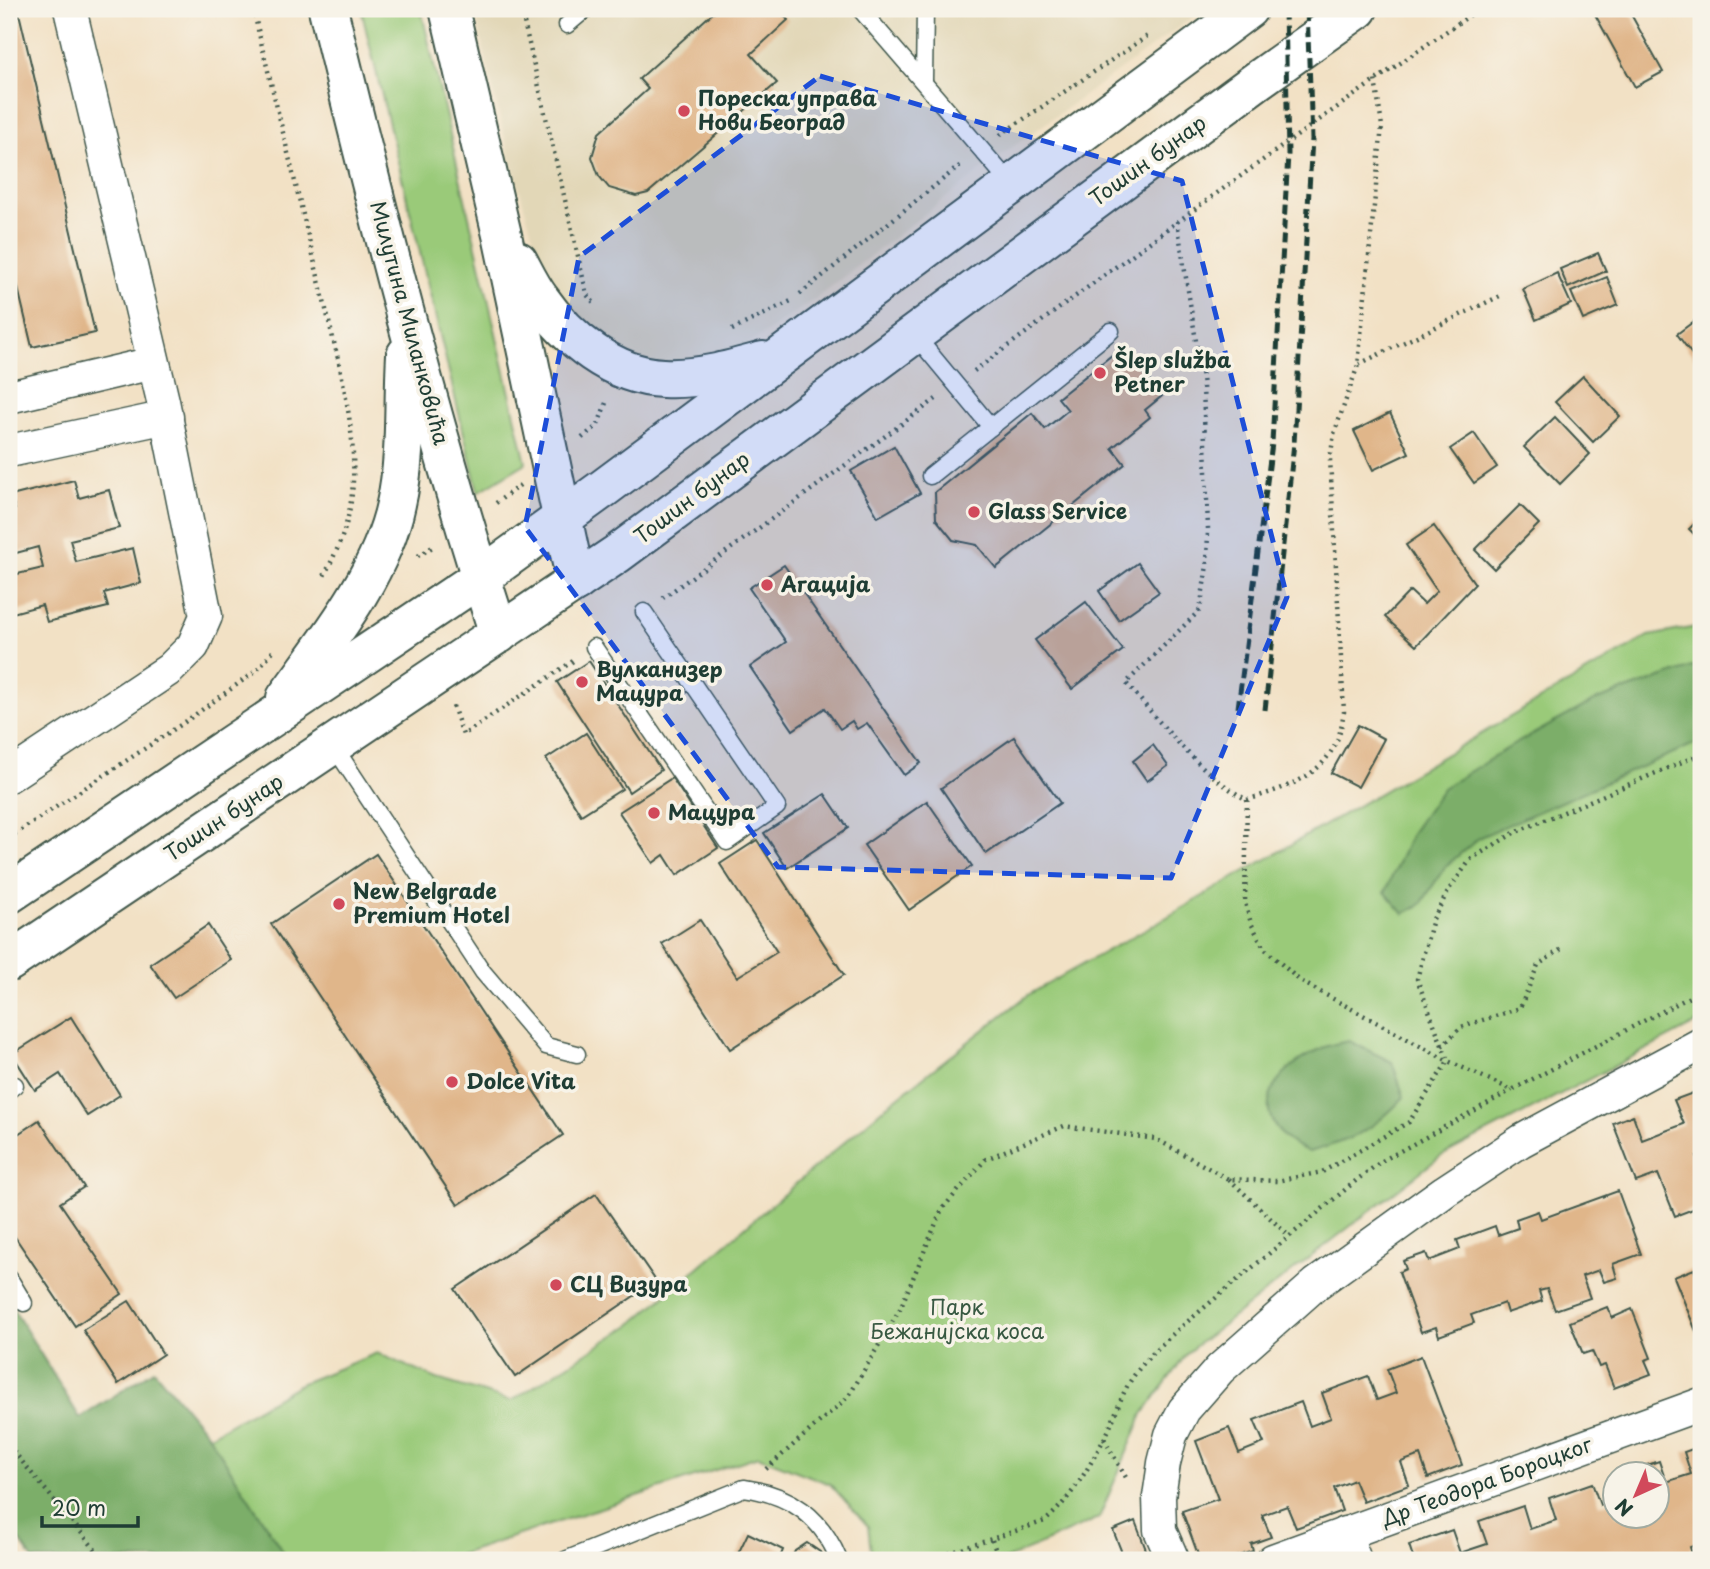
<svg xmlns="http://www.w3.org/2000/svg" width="1710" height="1569" font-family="'Playpen Sans',sans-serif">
	<rect width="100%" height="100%" fill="#f7f3e8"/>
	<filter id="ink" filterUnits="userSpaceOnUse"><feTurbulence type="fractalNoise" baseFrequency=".0143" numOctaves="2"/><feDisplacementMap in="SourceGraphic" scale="14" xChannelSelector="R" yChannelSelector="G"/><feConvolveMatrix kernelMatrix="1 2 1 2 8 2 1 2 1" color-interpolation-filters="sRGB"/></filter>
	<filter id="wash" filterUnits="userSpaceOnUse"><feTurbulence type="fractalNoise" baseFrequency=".00686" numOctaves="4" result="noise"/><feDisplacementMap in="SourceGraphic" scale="28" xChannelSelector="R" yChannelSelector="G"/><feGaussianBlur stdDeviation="1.57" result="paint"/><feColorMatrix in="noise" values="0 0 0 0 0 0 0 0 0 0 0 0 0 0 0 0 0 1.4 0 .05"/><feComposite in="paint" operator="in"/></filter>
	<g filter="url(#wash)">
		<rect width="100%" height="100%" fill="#f2e1c5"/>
		<path fill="#e2d7b7" d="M474 9H1204L992 162 815 299 743 348 660 367 593 339 543 271 507 147Z"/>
		<g fill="#9aca79" stroke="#5c8456" stroke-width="2">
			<path d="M361 9H421L526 463 478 492Z"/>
			<path d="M1701 626V1021L1441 1156 1188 1352 1143 1414 1099 1518 1005 1560H872L868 1526 830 1484 758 1456 443 1560 408 1551 391 1560H288L209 1436 302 1383 377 1353 437 1379 511 1401 632 1324 889 1104 1028 995 1167 917 1649 636Z"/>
		</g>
		<g fill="#7bae69" stroke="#4d764e" stroke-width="2">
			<path d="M1701 664V741L1480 837 1445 867 1421 904 1404 914 1385 892 1412 832 1443 788 1513 745 1594 701Z"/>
			<path d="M1349 1041 1392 1062 1404 1097C1374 1130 1352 1140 1309 1152 1302 1148 1291 1144 1285 1138 1246 1100 1285 1064 1323 1048 1331 1044 1341 1043 1349 1041Z"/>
			<path d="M9 1302 80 1418 154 1370 209 1436 288 1560H33L9 1524Z"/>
		</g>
		<g id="blocks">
			<g fill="#e0b68a">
				<path d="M9 9H18L95 333 32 347 9 250Z"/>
				<path d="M717 9H778L788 20 751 54 777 83 648 193 636 196 609 188 599 176 592 157 599 133 648 89 639 79Z"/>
				<path d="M1592 9H1628L1663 72 1635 87Z"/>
				<path d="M1598 253 1606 271 1568 288 1560 269Z"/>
				<path d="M1557 273 1571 304 1536 320 1523 289Z"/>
				<path d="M1607 277 1618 305 1583 320 1571 292Z"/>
				<path d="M1701 316V367L1677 334Z"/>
				<path d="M1122 347 1162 396 1145 410 1150 417 1112 448 1125 464 996 568 977 545 953 540 936 519 935 492 1032 413 1045 429 1068 410 1058 398Z"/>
				<path d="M1583 376 1620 416 1593 442 1555 402Z"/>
				<path d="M1390 413 1409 453 1373 470 1354 431Z"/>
				<path d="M1555 417 1590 454 1560 484 1524 447Z"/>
				<path d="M1474 433 1497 467 1474 483 1450 449Z"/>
				<path d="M894 446 920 493 878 517 851 471Z"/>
				<path d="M74 480 79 498 109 490 119 528 70 540 76 562 133 548 141 583 104 593 108 607 47 622 42 605 9 614V576L43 568 38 547 9 555V511L15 509 11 496Z"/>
				<path d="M1520 505 1539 524 1494 569 1475 550Z"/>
				<path d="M1701 517V541L1689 529Z"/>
				<path d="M1434 526 1475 584 1416 646 1385 617 1410 591 1424 604 1437 591 1406 545Z"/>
				<path d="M1138 563 1159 592 1119 620 1099 591Z"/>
				<path d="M784 565 921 763 904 775 867 723 857 729 852 721 840 729 825 708 793 730 750 667 786 642 749 588Z"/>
				<path d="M1086 602 1123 650 1072 689 1035 640Z"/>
				<path d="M589 661 661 770 629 792 557 682Z"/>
				<path d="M1358 725 1384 739 1358 787 1331 773Z"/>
				<path d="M586 733 622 789 581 815 546 759Z"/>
				<path d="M1014 737 1060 803 986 854 941 788Z"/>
				<path d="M1153 745 1168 766 1147 781 1133 761Z"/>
				<path d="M672 778 718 848 677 875 664 855 653 863 619 812Z"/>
				<path d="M825 794 848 828 787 868 764 833Z"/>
				<path d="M927 801 972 866 909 910 864 845Z"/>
				<path d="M757 840 844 975 730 1049 662 944 700 920 737 977 777 952 720 864Z"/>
				<path d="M376 854 563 1135 458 1205 271 924Z"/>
				<path d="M208 925 231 960 174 998 150 964Z"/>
				<path d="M71 1017 120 1095 87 1116 60 1074 35 1090 12 1054Z"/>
				<path d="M1701 1090V1155L1697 1156 1701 1167V1206L1675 1216 1658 1174 1636 1182 1613 1123 1633 1115 1642 1140 1684 1124 1674 1100Z"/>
				<path d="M39 1120 84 1187 60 1203 122 1294 75 1326 9 1228V1140Z"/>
				<path d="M1618 1191 1641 1254 1613 1264 1617 1278 1604 1282 1599 1270 1582 1276 1590 1298 1555 1310 1547 1289 1539 1291 1542 1301 1507 1313 1504 1303 1471 1315 1474 1323 1439 1336 1436 1327 1421 1332 1399 1272 1406 1269 1403 1261 1426 1253 1429 1261 1460 1249 1457 1240 1495 1226 1498 1235 1518 1228 1516 1219 1538 1211 1541 1219Z"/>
				<path d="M596 1194 656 1281 515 1377 455 1289Z"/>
				<path d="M1694 1269 1701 1287V1335L1698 1336 1674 1277Z"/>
				<path d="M129 1301 163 1354 118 1384 83 1330Z"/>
				<path d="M1607 1307 1612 1318 1632 1309 1651 1358 1645 1360 1651 1374 1614 1388 1605 1365 1599 1367 1592 1351 1583 1354 1570 1322Z"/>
				<path d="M1421 1356 1462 1465 1428 1478 1420 1455 1401 1462 1409 1485 1363 1502 1354 1480 1334 1488 1342 1511 1296 1528 1287 1506 1262 1515 1271 1537 1251 1544 1253 1551 1227 1560H1200L1182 1511 1218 1499 1196 1441 1229 1428 1239 1453 1264 1443 1254 1420 1301 1402 1310 1426 1331 1418 1322 1393 1368 1376 1377 1400 1396 1393 1387 1369Z"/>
				<path d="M1701 1446V1543L1690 1547 1694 1560H1414L1409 1545 1452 1530 1460 1553 1487 1544 1479 1521 1523 1506 1530 1529 1556 1520 1549 1498 1592 1483 1600 1505 1616 1499V1516H1658V1474H1621L1659 1461 1666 1482 1691 1474 1684 1452Z"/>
				<path d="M1135 1521 1150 1560H1118L1124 1558 1113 1530Z"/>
				<path d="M748 1533 783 1550 779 1560H735Z"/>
				<path d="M807 1543 820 1552 824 1560H791L795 1551Z"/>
			</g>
		</g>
	</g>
	<g filter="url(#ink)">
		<use href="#blocks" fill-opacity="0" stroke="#3f564a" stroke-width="2"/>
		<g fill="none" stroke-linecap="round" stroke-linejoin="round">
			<g stroke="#3f564a" stroke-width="19">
				<g id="lane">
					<path d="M860 9 1011 184"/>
					<path d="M567 25 586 9"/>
					<path d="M924 80 925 9"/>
					<path d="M914 334 991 427"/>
					<path d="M930 476 1111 331"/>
					<path d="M594 647 727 842 777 807 644 612"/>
					<path d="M333 745 483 972 546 1046 577 1054"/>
					<path d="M9 1090 15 1085"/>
					<path d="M9 1278 24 1303"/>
					<path d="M565 1560 744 1488C791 1495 821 1516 839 1560"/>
				</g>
			</g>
			<g stroke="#3f564a" stroke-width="35">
				<g id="street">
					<path d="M9 397 153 363"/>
					<path d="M9 451 167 417"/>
					<path d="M9 776 170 669 193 646 206 616 163 401 70 9"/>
					<path d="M1345 1533 1355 1560"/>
					<path d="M1173 1560 1160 1530 1159 1497 1164 1463 1171 1435 1184 1410 1220 1369 1316 1284 1445 1191 1521 1141 1701 1044"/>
					<path d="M1273 1560 1701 1404"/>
				</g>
			</g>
			<g stroke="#3f564a" stroke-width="42">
				<g id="secondary">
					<path d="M328 9C379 219 432 428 499 634"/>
					<path d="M449 9 502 235 576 582"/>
					<path d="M518 261C525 274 531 287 540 299 567 338 613 376 663 378 696 380 731 370 763 361"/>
					<path d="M286 698C328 640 381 575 396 504 407 456 403 404 406 355"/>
					<path d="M9 894 481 577 604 488 1248 9"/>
					<path d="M9 962 617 554 1258 80 1358 9"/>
				</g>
			</g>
			<g stroke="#3f564a" stroke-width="4.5" stroke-dasharray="2 5" stroke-linecap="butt">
				<path d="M253 9 340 367C351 422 362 479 343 534 338 549 330 564 323 578"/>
				<path d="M521 9 587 295 596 305"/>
				<path d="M1000 135 1149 35"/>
				<path d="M1177 221 1203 385 1208 529 1207 565 1200 610 1126 683C1163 725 1198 772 1247 800 1283 788 1321 779 1337 740 1341 732 1342 721 1344 712L1330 459 1334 434 1358 365 1382 126 1375 80"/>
				<path d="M800 294 962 164"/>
				<path d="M732 330 793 300"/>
				<path d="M1359 364 1502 295"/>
				<path d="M974 371C1141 248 1308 125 1479 9"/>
				<path d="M582 438 598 425 607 400"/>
				<path d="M496 503 520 485"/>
				<path d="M418 556 434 546"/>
				<path d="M663 598 936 399"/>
				<path d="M453 706 463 735 576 659"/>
				<path d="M1247 800 1245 903 1251 923 1264 948 1300 981 1448 1061 1512 1090 1701 991"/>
				<path d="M9 838 182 724 256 671 273 651"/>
				<path d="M1442 1046 1461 1027 1520 1008 1538 965 1563 948"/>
				<path d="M1229 1179 1289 1236"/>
				<path d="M1104 1439 1128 1481"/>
				<path d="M9 1446 104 1560"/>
				<path d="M766 1469 849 1396 900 1309 942 1209 986 1159 1064 1126 1156 1139 1228 1179 1277 1181 1322 1172 1409 1122 1448 1061 1417 979 1433 919 1450 888 1471 859 1514 833 1701 754"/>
				<path d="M992 1540 999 1560"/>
				<path d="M929 1560 1045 1521C1071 1499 1088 1469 1104 1439 1114 1422 1118 1402 1128 1385 1140 1364 1157 1349 1174 1333L1358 1179 1382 1161 1512 1090"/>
			</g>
			<use href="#lane" stroke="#fff" stroke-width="16"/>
			<use href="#street" stroke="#fff" stroke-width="32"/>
			<use href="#secondary" stroke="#fff" stroke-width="38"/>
			<g stroke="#1f3d34" stroke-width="5" stroke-dasharray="10 5" stroke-linecap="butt">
				<path d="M1238 708 1272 443 1288 154 1285 9"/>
				<path d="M1265 710 1294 443 1312 139 1307 9"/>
			</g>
		</g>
	</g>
	<path fill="#1d4ed8" fill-opacity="0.2" stroke="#1d4ed8" stroke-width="5" stroke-dasharray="14 9" stroke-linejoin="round" d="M820 76 1182 181 1287 597 1171 878 778 867 525 527 579 257Z"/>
	<g fill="#d1495b" stroke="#f7f3e8" stroke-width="2.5">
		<circle cx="684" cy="111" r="7"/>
		<circle cx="1100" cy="373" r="7"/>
		<circle cx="974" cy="512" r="7"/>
		<circle cx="767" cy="585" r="7"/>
		<circle cx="582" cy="682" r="7"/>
		<circle cx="654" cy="813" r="7"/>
		<circle cx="339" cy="904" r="7"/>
		<circle cx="452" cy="1082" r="7"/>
		<circle cx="556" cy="1285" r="7"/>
	</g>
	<g text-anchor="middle" stroke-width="7" stroke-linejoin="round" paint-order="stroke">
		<g font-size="21" font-weight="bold" fill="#1f3d34" stroke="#f7f3e8" text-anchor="start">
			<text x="698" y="106">Пореска управа<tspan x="698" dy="24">Нови Београд</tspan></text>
			<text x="1114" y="368">Šlep služba<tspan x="1114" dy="24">Petner</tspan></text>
			<text x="988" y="519">Glass Service</text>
			<text x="781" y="592">Агација</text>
			<text x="596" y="677">Вулканизер<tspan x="596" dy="24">Мацура</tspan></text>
			<text x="668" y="820">Мацура</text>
			<text x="353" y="899">New Belgrade<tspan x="353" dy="24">Premium Hotel</tspan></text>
			<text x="466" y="1089">Dolce Vita</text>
			<text x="570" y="1292">СЦ Визура</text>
		</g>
		<g font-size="21" fill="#1f3d34" stroke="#f7f3e8">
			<text transform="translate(1148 161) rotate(-36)" y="7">Тошин бунар</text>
			<text transform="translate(409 323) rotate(75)" y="7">Милутина Миланковића</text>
			<text transform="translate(692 498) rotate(-37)" y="7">Тошин бунар</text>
			<text transform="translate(224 818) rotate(-34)" y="7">Тошин бунар</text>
			<text transform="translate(1487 1482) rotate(-20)" y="7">Др Теодора Бороцког</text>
		</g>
		<g font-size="21" fill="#385942" stroke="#f7f3e8">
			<text x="957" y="1315">Парк<tspan x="957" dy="24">Бежанијска коса</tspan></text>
		</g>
	</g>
	<rect width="1710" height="1569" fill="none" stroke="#f7f3e8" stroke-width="35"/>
	<g transform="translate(1636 1495) rotate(224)"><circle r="33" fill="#f7f3e8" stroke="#a1aaa0" stroke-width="2"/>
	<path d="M0-5L12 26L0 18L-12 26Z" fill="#d1495b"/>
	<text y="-10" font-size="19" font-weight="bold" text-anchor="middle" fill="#1f3d34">N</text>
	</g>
	<path d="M42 1516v10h96v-10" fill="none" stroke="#1f3d34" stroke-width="3.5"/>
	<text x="52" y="1516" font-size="21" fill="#1f3d34" stroke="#f7f3e8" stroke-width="5" paint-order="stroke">20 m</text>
</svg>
